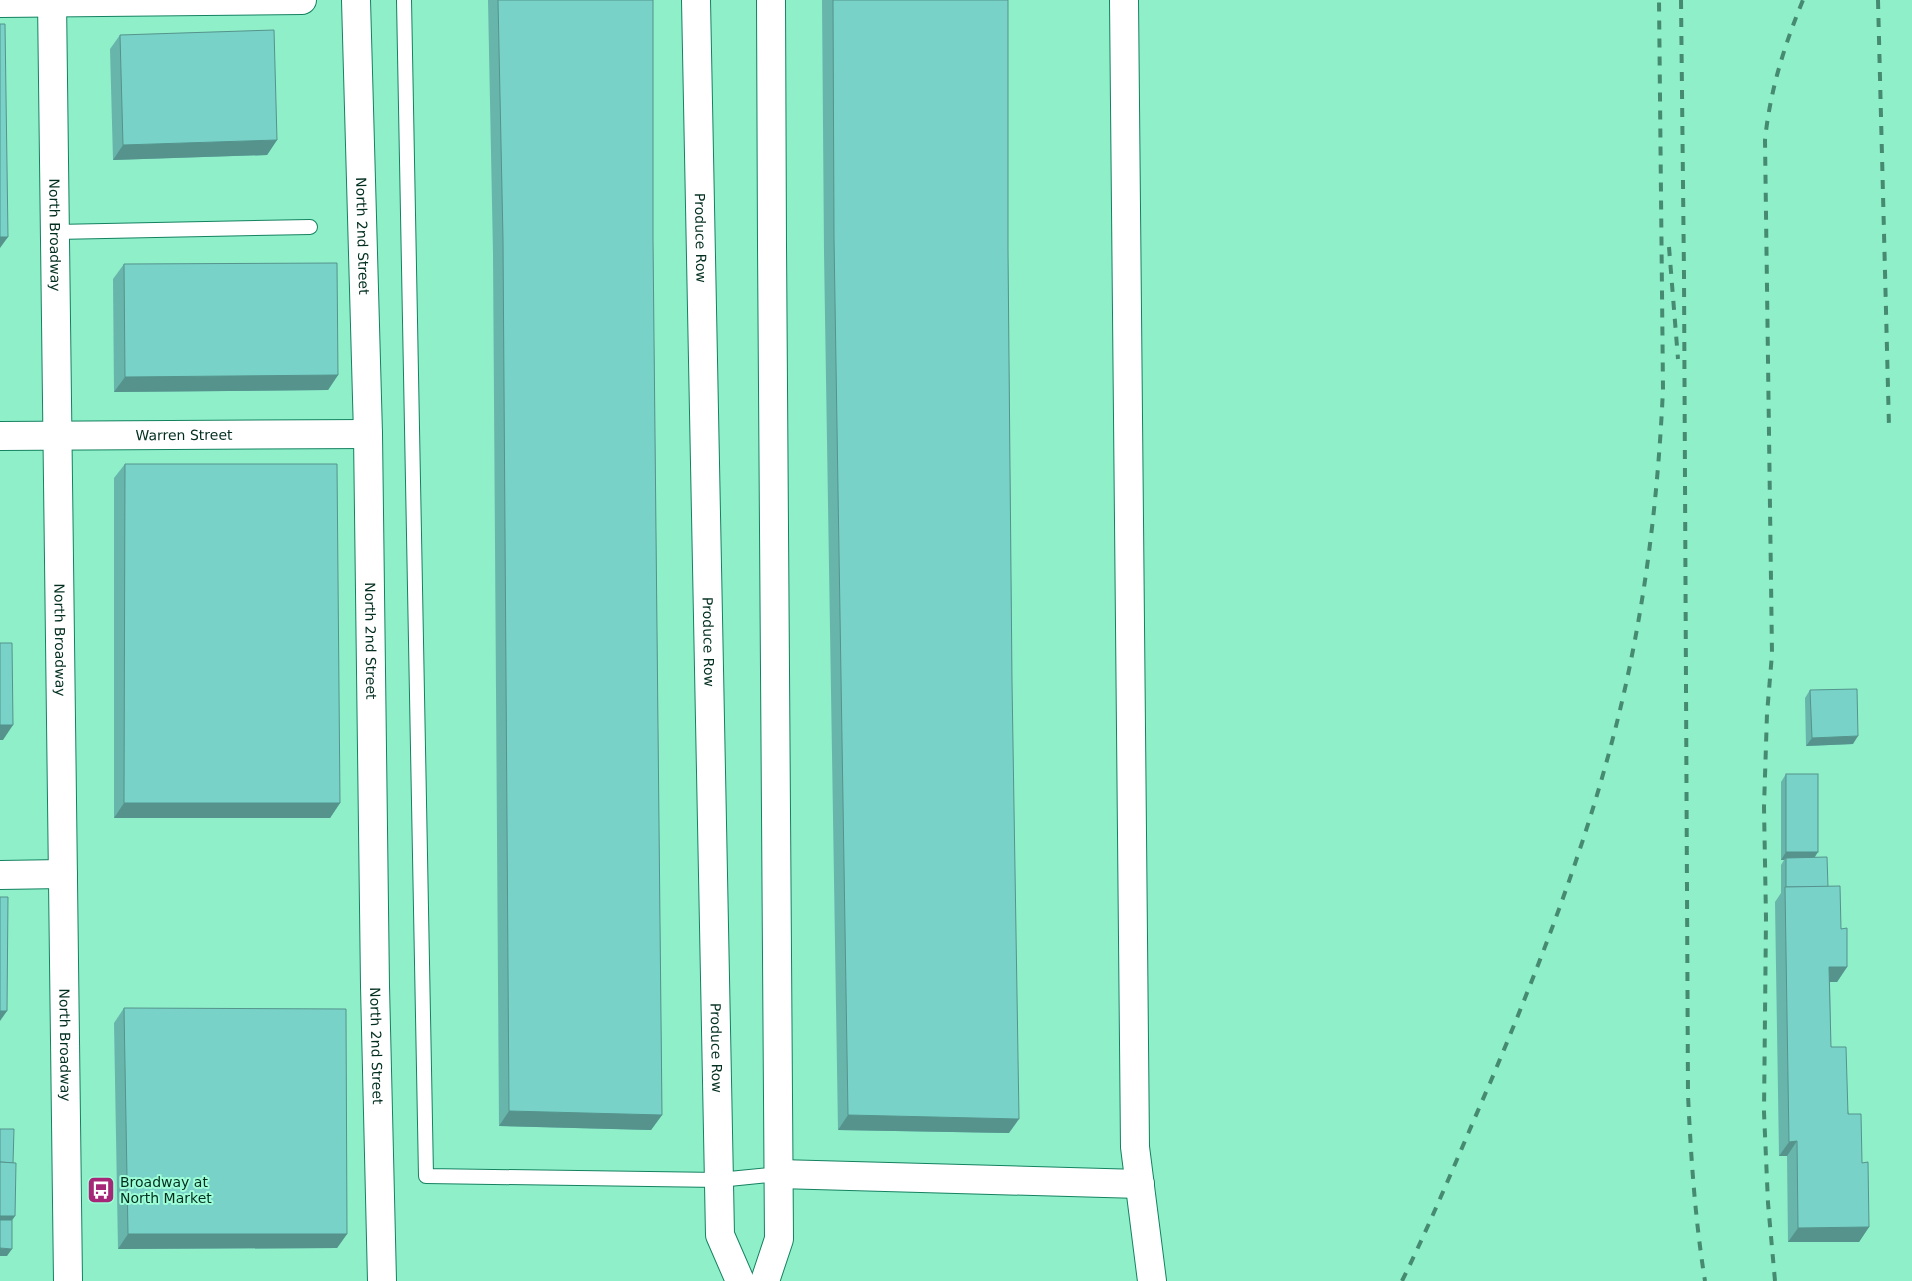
<svg xmlns="http://www.w3.org/2000/svg" width="1912" height="1281" font-family="'DejaVu Sans',sans-serif">
	<rect width="100%" height="100%" fill="#8fefc9"/>
	<g fill="none" stroke-linecap="round" stroke-linejoin="round">
		<g stroke="#148261" stroke-width="16">
			<g id="service">
				<path d="M404 0 426 1176 719 1180 779 1174"/>
				<path d="M55 232 310 227"/>
			</g>
		</g>
		<g stroke="#148261" stroke-width="30">
			<g id="minor">
				<path id="s1" d="M356 0 368 434 375 986 382 1281"/>
				<path id="s2" d="M696 0 720 1235 740 1281"/>
				<path d="M1124 0 1135 1147 1152 1281"/>
				<path d="M0 3 302 0"/>
				<path id="s3" d="M0 436 368 434"/>
				<path d="M0 875 63 874"/>
				<path d="M779 1174 1140 1184"/>
				<path d="M765 1281 779 1239 772 245 771 0"/>
			</g>
		</g>
		<g stroke="#148261" stroke-width="30">
			<g id="secondary">
				<path id="s4" d="M52 0 68 1281"/>
			</g>
		</g>
		<use href="#service" stroke="#fff" stroke-width="14"/>
		<use href="#minor" stroke="#fff" stroke-width="28"/>
		<use href="#secondary" stroke="#fff" stroke-width="28"/>
		<g stroke="#468b71" stroke-width="4" stroke-dasharray="9 9" stroke-linecap="butt">
			<path d="M1681 0 1684 275 1688 1095C1691 1158 1695 1219 1705 1281"/>
			<path d="M1878 0 1889 427"/>
			<path d="M1669 247 1678 359"/>
			<path d="M1402 1281C1434 1216 1461 1149 1490 1083 1549 943 1604 800 1633 650 1650 564 1659 476 1663 389L1659 0"/>
			<path d="M1775 1281 1768 1203 1764 1112 1766 918 1764 807 1767 714 1772 654 1765 140C1770 91 1784 46 1803 0"/>
		</g>
	</g>
	<g fill="#68b5ac">
		<path d="M488 0H653V240L662 1115 651 1130 499 1126 493 254Z"/>
		<path d="M822 0H1008V250L1012 682 1009 1133 838 1130 824 253Z"/>
		<path d="M120 35 277 140 267 155 113 160 110 49Z"/>
		<path d="M124 264 338 375 328 390 114 392 113 279Z"/>
		<path d="M125 464 340 803 330 818H114V478Z"/>
		<path d="M1810 690 1853 744 1806 746 1805 698Z"/>
		<path d="M1786 774 1815 857 1828 887 1841 929 1847 967 1837 982H1830L1831 1047 1862 1163 1869 1227 1859 1242H1788L1787 1156H1779L1775 902 1781 893V865L1784 860H1781V782Z"/>
		<path d="M124 1008 347 1234 337 1248 118 1249 114 1023Z"/>
	</g>
	<g fill="#55938c">
		<path d="M277 140 267 155 113 160 123 145Z"/>
		<path d="M0 237H8L0 248Z"/>
		<path d="M338 375 328 390 114 392 125 377Z"/>
		<path d="M0 725H13L3 740H0Z"/>
		<path d="M1858 736 1853 744 1806 746 1812 738Z"/>
		<path d="M124 803H340L330 818H114Z"/>
		<path d="M1786 852H1818L1813 860 1786 858 1784 860H1781Z"/>
		<path d="M1829 967H1847L1837 982H1819Z"/>
		<path d="M0 1011H7L0 1021Z"/>
		<path d="M509 1111 662 1115 651 1130 499 1126Z"/>
		<path d="M848 1115 1019 1119 1009 1133 838 1130Z"/>
		<path d="M1797 1141 1787 1156H1779L1789 1142Z"/>
		<path d="M0 1216H15L7 1228H0Z"/>
		<path d="M1869 1227 1859 1242H1788L1798 1228Z"/>
		<path d="M128 1234H347L337 1248 118 1249Z"/>
		<path d="M0 1248 12 1249 7 1256H0Z"/>
	</g>
	<g fill="#79d2c8" stroke="#55938c">
		<path d="M498 0H653V240L662 1115 509 1111 503 240Z"/>
		<path d="M833 0H1008V250L1012 682 1019 1119 848 1115 834 238Z"/>
		<path d="M0 24H5L8 237H0Z"/>
		<path d="M274 30 277 140 123 145 120 35Z"/>
		<path d="M337 263 338 375 125 377 124 264Z"/>
		<path d="M125 464H337L340 803H124Z"/>
		<path d="M0 643H12L13 725H0Z"/>
		<path d="M1857 689 1858 736 1812 738 1810 690Z"/>
		<rect x="1786" y="774" width="32" height="78"/>
		<path d="M1827 857 1828 887H1786V858Z"/>
		<path d="M1840 886 1841 929 1847 928V967H1829L1831 1047H1846L1848 1114H1861L1862 1163 1868 1162 1869 1227 1798 1228 1797 1141 1789 1142 1785 887Z"/>
		<path d="M0 897H8L7 1011H0Z"/>
		<path d="M124 1008 346 1009 347 1234H128Z"/>
		<path d="M0 1129H14L13 1163 0 1162Z"/>
		<path d="M0 1162 16 1163 15 1216H0Z"/>
		<path d="M0 1220H12V1249L0 1248Z"/>
	</g>
	<defs>
		<g id="bus-square" transform="scale(1.4375)"><rect x="-9" y="-9" width="18" height="18" rx="4" fill="#a62778" stroke="#9dfdd6"/><path d="M-5-6H5V4H4V6H2V4H-2V6H-4V4H-5ZM-3.5-4V0h7V-4ZM-3.5 1.2v1.5H-2V1.2ZM2 1.2v1.5H3.5V1.2Z" fill="#fff"/></g>
	</defs>
	<g fill-rule="evenodd">
		<use href="#bus-square" x="101" y="1190"/>
	</g>
	<g text-anchor="middle" stroke-width="4" stroke-linejoin="round" paint-order="stroke">
		<g font-size="14" fill="#022e20" stroke="#9dfdd6">
			<text dy="5" stroke="none"><textPath href="#s4" startOffset="235">North Broadway</textPath></text>
			<text dy="5" stroke="none"><textPath href="#s1" startOffset="236">North 2nd Street</textPath></text>
			<text dy="5" stroke="none"><textPath href="#s2" startOffset="238">Produce Row</textPath></text>
			<text dy="5" stroke="none"><textPath href="#s3" startOffset="184">Warren Street</textPath></text>
			<text dy="5" stroke="none"><textPath href="#s4" startOffset="640">North Broadway</textPath></text>
			<text dy="5" stroke="none"><textPath href="#s1" startOffset="641">North 2nd Street</textPath></text>
			<text dy="5" stroke="none"><textPath href="#s2" startOffset="642">Produce Row</textPath></text>
			<text dy="5" stroke="none"><textPath href="#s4" startOffset="1045">North Broadway</textPath></text>
			<text dy="5" stroke="none"><textPath href="#s1" startOffset="1046">North 2nd Street</textPath></text>
			<text dy="5" stroke="none"><textPath href="#s2" startOffset="1048">Produce Row</textPath></text>
		</g>
		<g font-size="14" fill="#022e20" stroke="#9dfdd6" text-anchor="start">
			<text x="120" y="1187">Broadway at<tspan x="120" dy="16">North Market</tspan></text>
		</g>
	</g>
</svg>
